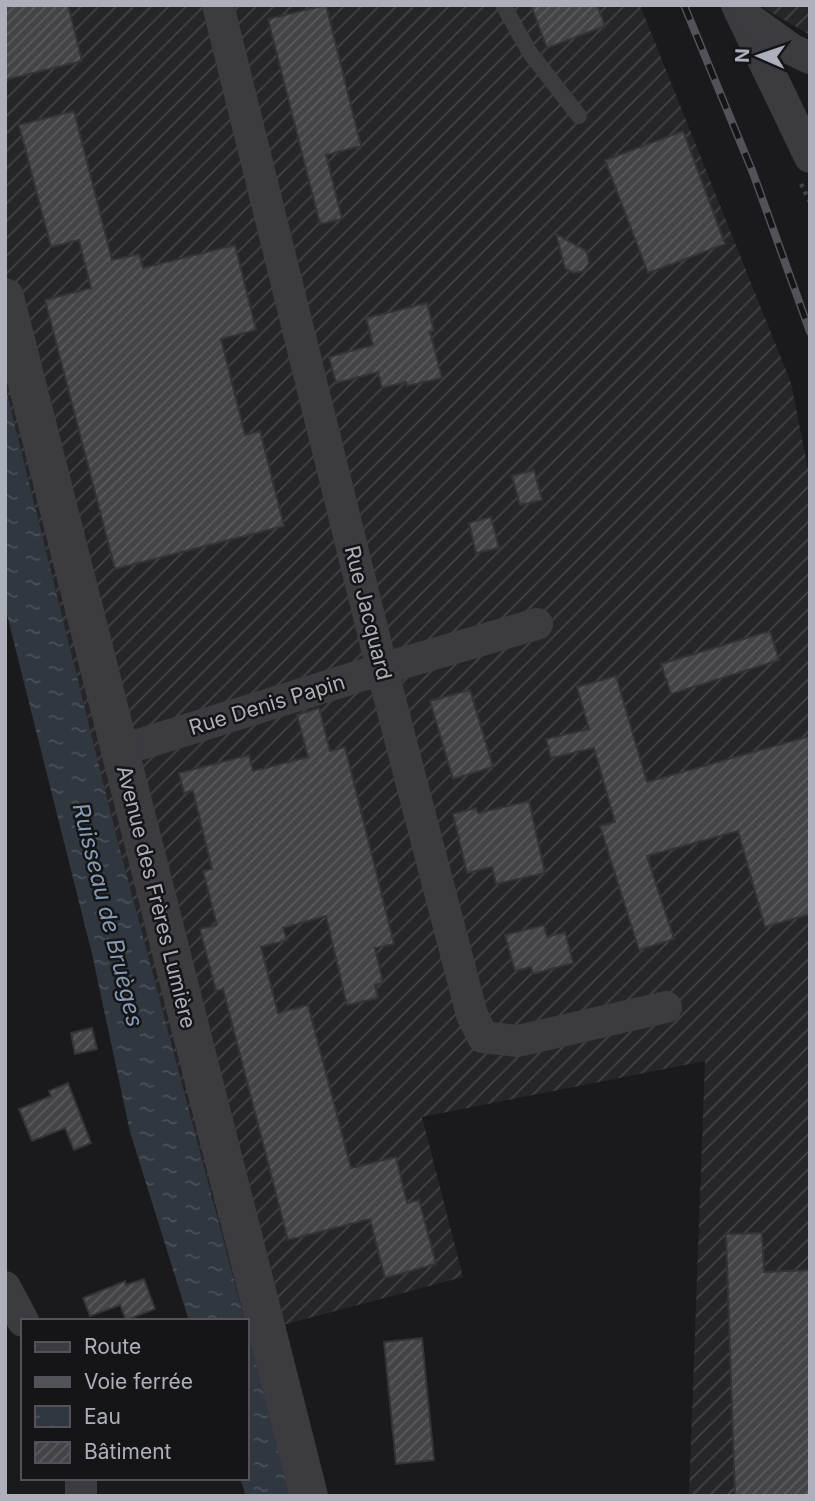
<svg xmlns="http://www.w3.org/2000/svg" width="815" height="1501" font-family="Inter,sans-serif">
	<defs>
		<pattern id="industrial-furrows" width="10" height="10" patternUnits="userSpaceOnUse" patternTransform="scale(1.75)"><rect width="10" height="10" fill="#262528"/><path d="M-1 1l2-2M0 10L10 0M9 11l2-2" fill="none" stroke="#434245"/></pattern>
		<pattern id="water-ripples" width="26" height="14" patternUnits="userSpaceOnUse" patternTransform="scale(1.75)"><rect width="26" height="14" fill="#30373f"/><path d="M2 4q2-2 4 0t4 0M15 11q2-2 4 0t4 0" fill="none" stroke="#4b5159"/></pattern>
		<pattern id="building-hatch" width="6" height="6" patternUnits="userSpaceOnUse" patternTransform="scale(1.75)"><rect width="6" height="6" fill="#444448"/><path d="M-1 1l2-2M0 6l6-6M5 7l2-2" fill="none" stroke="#5c5c60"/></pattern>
	</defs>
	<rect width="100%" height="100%" fill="#1a191b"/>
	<g fill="url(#industrial-furrows)">
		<path d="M5 5H640L791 383 810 479V1496H689L705 1061 422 1117 463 1277 249 1334 117 838 5 385Z"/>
		<path d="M763 5H810V35L765 9Z"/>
	</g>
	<g fill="url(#water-ripples)">
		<path d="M5 385 117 838 245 1321H189L130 1132 92 954 5 607Z"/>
		<path d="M247 1326 294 1496H246L240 1478H247Z"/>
	</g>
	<g fill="url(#building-hatch)" stroke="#343437" stroke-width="2">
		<path d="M5 5H68L82 61 5 80Z"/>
		<path d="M326 5 361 146 326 155 342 219 320 224 268 19Z"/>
		<path d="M531 5H597L605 26 547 48Z"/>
		<path d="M74 111 112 260 139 254 143 268 235 245 256 330 221 339 245 435 260 431 284 526 115 569 45 300 91 288 79 240 51 247 19 125Z"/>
		<path d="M683 131 725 244 648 273 605 160Z"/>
		<path d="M556 234 585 250 587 253 589 263 583 271 574 273 565 268Z"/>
		<path d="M427 303 434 331 430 332 442 378 407 386 406 382 382 388 378 372 336 383 329 357 373 345 366 318Z"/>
		<path d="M534 470 542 500 520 505 512 476Z"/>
		<path d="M491 517 499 548 476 553 469 523Z"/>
		<path d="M770 631 779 660 671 694 661 664Z"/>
		<path d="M616 676 647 782 810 736V914L765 927 738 831 647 856 674 939 639 950 600 826 615 822 594 748 551 758 546 739 589 729 577 687Z"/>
		<path d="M470 690 493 767 453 779 430 701Z"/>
		<path d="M319 708 330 751 345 747 394 944 375 948 383 983 375 985 378 998 347 1005 326 916 283 928 287 940 261 947 278 1013 308 1005 351 1168 396 1157 407 1203 419 1200 436 1264 385 1278 370 1219 288 1240 223 989 216 991 200 929 217 925 203 871 212 869 193 791 184 793 179 773 249 755 253 771 308 757 297 715Z"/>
		<path d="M529 801 545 873 496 884 492 867 467 873 453 814 476 808 478 813Z"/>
		<path d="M544 925 547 937 565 932 573 963 533 974 531 967 515 971 505 935Z"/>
		<path d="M92 1028 97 1049 75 1054 71 1033Z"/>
		<path d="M68 1083 91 1143 74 1150 65 1128 32 1141 19 1109 51 1096 49 1091Z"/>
		<path d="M762 1233 764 1272 810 1270V1496H735L726 1234Z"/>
		<path d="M144 1279 155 1309 126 1320 120 1305 90 1316 83 1298 125 1281 126 1285Z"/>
		<path d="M422 1338 434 1460 396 1464 384 1342Z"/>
	</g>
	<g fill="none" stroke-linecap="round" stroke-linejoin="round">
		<path stroke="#414247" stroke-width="4.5" stroke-dasharray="3.5 5" stroke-linecap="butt" d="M801 184 810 202"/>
		<path stroke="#3b3b40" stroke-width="16" d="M503 5 530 53 579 116"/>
		<g stroke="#3b3b40" stroke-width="32">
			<path d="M218 5 382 669 472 1015 483 1037 518 1041 666 1007"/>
			<path d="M737 5 810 157"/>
			<path d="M744 15 791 49 810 58"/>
			<path d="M119 751 382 669 537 624"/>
			<path d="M5 1287 23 1321"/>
			<path d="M81 1496V1478"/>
		</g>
		<path stroke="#3b3b40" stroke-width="38" d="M5 297 309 1496"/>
		<g stroke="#525359" stroke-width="8">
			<path id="rail" d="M684 5 753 173 810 332"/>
		</g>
		<use href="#rail" stroke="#151417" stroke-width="5" stroke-dasharray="16" stroke-linecap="butt"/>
	</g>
	<g text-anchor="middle" stroke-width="5" stroke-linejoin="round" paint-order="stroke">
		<g font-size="21" fill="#adb0ba" stroke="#151417">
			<text transform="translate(368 613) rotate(76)" y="7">Rue Jacquard</text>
			<text transform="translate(267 705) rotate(-17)" y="7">Rue Denis Papin</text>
			<text transform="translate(156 897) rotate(76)" y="7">Avenue des Frères Lumière</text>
		</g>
		<g font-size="23" font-style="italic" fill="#869bb3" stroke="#151417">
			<text transform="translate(108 915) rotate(76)" y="8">Ruisseau de Bruèges</text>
		</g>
	</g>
	<rect width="815" height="1501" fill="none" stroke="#adb0ba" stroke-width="14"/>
	<rect x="21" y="1319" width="228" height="161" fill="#151417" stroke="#525258" stroke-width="2"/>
	<rect x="35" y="1342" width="35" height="10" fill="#3b3b40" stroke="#525258" stroke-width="2"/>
	<text x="84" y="1354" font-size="21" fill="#adb0ba">Route</text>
	<rect x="35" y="1377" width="35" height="10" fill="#525359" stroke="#525258" stroke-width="2"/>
	<text x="84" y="1389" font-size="21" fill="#adb0ba">Voie ferrée</text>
	<rect x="35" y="1406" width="35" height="21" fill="url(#water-ripples)" stroke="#525258" stroke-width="2"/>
	<text x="84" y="1424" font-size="21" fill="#adb0ba">Eau</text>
	<rect x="35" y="1442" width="35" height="21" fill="url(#building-hatch)" stroke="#525258" stroke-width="2"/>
	<text x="84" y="1459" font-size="21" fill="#adb0ba">Bâtiment</text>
	<g transform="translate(759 56) rotate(272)" stroke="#151417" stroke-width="5" paint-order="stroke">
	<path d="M0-5L12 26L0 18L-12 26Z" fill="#adb0ba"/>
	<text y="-10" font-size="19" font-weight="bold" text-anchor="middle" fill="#adb0ba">N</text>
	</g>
</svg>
